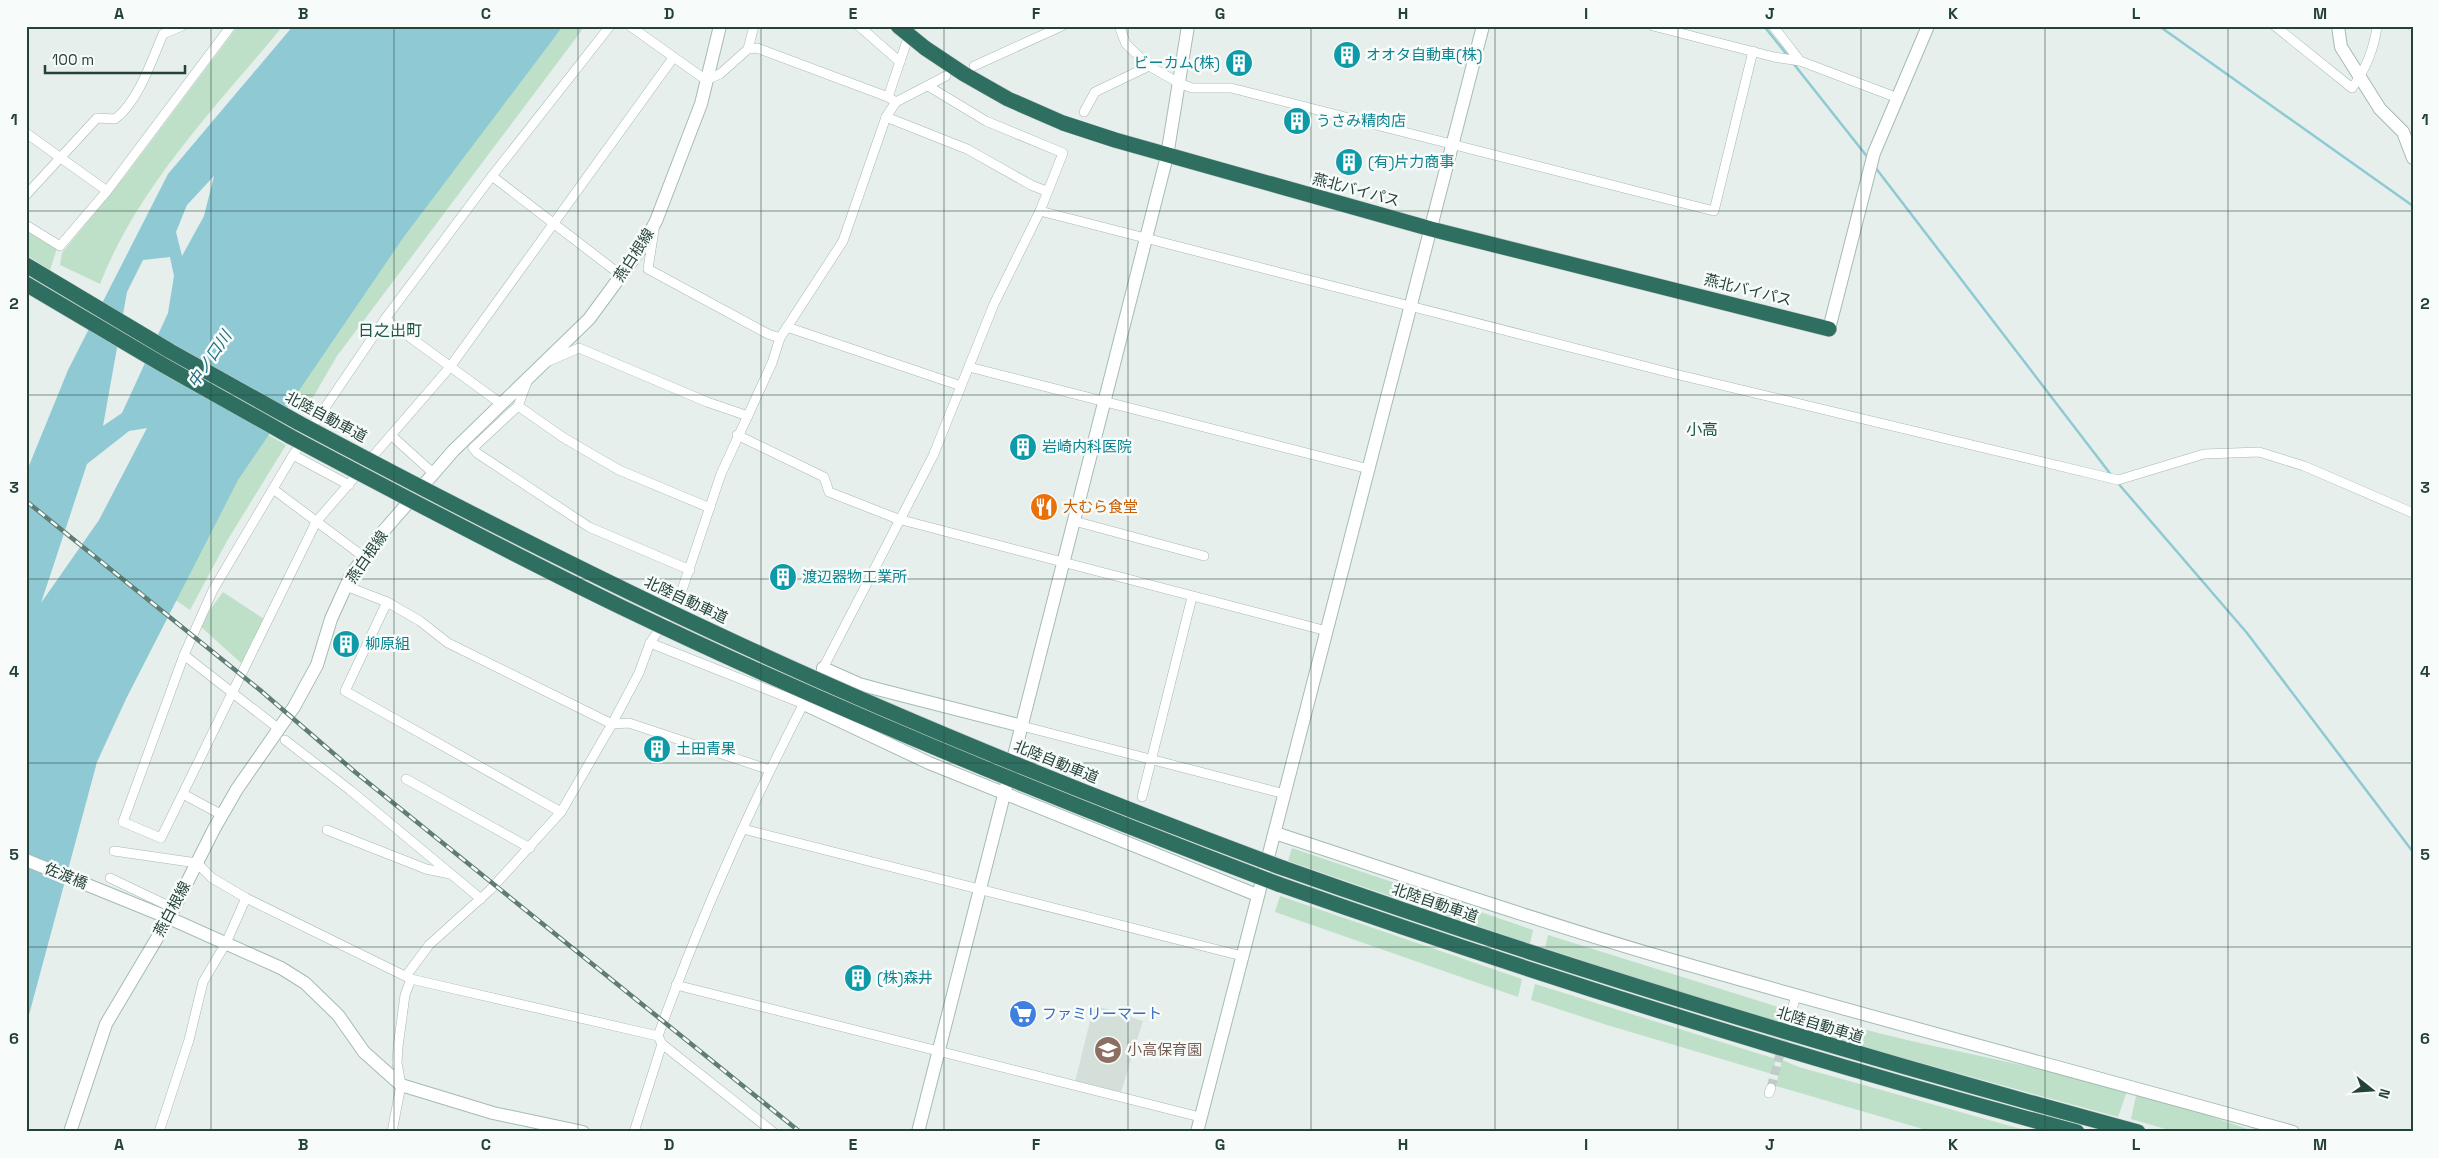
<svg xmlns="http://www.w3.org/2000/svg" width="2439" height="1158" font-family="'Space Grotesk','Noto Sans JP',sans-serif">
	<rect width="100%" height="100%" fill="#e6efeb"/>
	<path fill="#d4dfda" d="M1094 1005 1143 1021 1120 1095 1075 1082Z"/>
	<g fill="#bfe0c8">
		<path d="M238 26H283C216 107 139 185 100 284L60 265 62 253 125 176Z"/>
		<path d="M560 26H585L337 356 308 406 287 394Z"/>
		<path d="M26 228 57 248 50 270 26 255Z"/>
		<path d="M263 432 286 445 227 541 190 610 171 597Z"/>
		<path d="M223 592 264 619 242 664 199 625Z"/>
		<path d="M1292 848 1533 930 1530 944 1288 861Z"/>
		<path d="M1280 896 1522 979 1518 997 1275 912Z"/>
		<path d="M1548 935 1785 1009 1786 1012 1783 1023 1700 999 1545 948Z"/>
		<path d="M1535 984 1776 1059 1772 1074 1607 1025 1531 1000Z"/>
		<path d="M1800 1015 1831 1022 1834 1021C1930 1049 2030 1063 2127 1091L2118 1117 1863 1047 1792 1025 1794 1018Z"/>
		<path d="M1782 1060 1799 1067 2032 1132H1933L1776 1086Z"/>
		<path d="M2137 1091 2256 1132H2176L2131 1119Z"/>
	</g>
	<path fill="#8ec9d4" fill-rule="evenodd" d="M293 26H563L403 238 238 480 126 699 97 762 26 1026V473L68 370 168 174ZM214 176 204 216 182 256 176 232 187 205ZM170 257 174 276 168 313 122 413 103 426 127 292 143 260ZM147 428 99 520 41 603 87 464 129 431Z"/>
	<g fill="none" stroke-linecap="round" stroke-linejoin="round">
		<g stroke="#8ec9d4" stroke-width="2.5">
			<path d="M1764 26 1788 56"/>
			<path d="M2159 26 2413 206"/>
			<path d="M1793 63 1869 159"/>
			<path d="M1875 167 2112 476"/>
			<path d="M2117 482 2247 633 2413 852"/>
		</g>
		<path stroke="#bfccc8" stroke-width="9" stroke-dasharray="9 4.5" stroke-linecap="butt" d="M1771 1088 1790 1016"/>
		<g stroke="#a8b8b2" stroke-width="10">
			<g id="street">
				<path d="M610 26 492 176 622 276"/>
				<path d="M630 26 706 80 720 74 748 49 754 26"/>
				<path d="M859 26 900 62"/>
				<path d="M1119 26 1126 44 1149 66 1179 83 1192 88H1231L1714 211 1753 51"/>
				<path d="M1653 26 1774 57 1800 61 1898 98"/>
				<path d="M1773 26 1800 61"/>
				<path d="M2275 26 2352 88C2366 69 2374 50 2377 26"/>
				<path d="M2412 26 2413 27"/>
				<path d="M748 49 757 48 888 97 896 102"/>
				<path d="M974 66 1062 26"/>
				<path d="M888 97 912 26"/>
				<path d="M1084 112 1095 92 1149 66"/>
				<path d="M886 117 967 149 1031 185 1046 191"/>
				<path d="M26 133 107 191"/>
				<path d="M492 176 385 319 500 403"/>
				<path d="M26 195 97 118 115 119C138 102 152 60 163 34L182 26"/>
				<path d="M1040 211 1671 373 2118 480 2204 454 2259 452 2304 466 2413 513"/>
				<path d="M26 225 60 246 107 191 231 26"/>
				<path d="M654 230 648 269 768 334 780 338"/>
				<path d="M787 327 961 386"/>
				<path d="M549 361 579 348 707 402 748 416"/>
				<path d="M969 367 1369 469"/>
				<path d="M527 382 518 406 564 438 619 470 710 508"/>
				<path d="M518 406 473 448 477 453 589 527 690 570"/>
				<path d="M737 435 824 477 829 492 898 519 1327 631"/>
				<path d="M392 436 433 473"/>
				<path d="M349 485 293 455 385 319"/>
				<path d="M273 489 364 557"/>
				<path d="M1074 521 1204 556"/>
				<path d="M346 586 387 602 420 621 448 643 612 724 629 723 770 770"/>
				<path d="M387 602 345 691 561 812"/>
				<path d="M650 643 804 704"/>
				<path d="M184 655 213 590 293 455"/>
				<path d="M821 672 933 456 994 304 1040 211 1063 153 986 121 928 86"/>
				<path d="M1022 726 1285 794"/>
				<path d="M279 729 184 655 123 822 161 838 316 522 450 367 673 58"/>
				<path d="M285 740 350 790 481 899"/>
				<path d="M406 779 530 848"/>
				<path d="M183 794 222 815"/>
				<path d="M1142 797 1192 597"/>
				<path d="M743 829 1242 956"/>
				<path d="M327 830 426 869 450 874"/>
				<path d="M114 851 197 863 212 878 246 898 411 979 658 1036"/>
				<path d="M110 878 173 908"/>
				<path d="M406 976 429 945 490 890 561 812 612 724 639 673 650 643 678 602 721 474 772 363 780 338 843 241 886 117 896 102 946 76"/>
				<path d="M676 985 1200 1117"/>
				<path d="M1790 1016 1796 996"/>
				<path d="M662 1044 773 1132"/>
				<path d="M1769 1093 1771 1088"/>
				<path d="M159 1132 189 1040 203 982 226 943 246 898"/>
				<path d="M392 1132 401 1085 397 1063 398 1047 405 995 411 979"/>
				<path d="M634 1132 662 1044 658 1036C699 921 750 807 806 699"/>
			</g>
		</g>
		<g stroke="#a4bbb3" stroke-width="14">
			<g id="secondary">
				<path d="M2338 26 2341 47 2380 109 2403 132 2413 158"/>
				<path d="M1829 329 1874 153 1928 26"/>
				<path d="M823 668 859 684 881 690 1022 726"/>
				<path d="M804 704 929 763 1257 895"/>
				<path d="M1275 833C1400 874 1525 917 1651 954 1864 1016 2079 1072 2293 1132"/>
				<path d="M26 860 169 918 281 968 305 983 338 1015 364 1052 401 1085 493 1113 583 1132"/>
				<path d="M70 1132 106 1024 169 918 214 829 237 789 294 707 317 665 331 619 351 575 381 534 453 451 589 319 642 247 656 221 701 104 720 26"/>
				<path d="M918 1132 1167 156 1188 26"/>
				<path d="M1197 1132 1483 26"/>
			</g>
		</g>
		<g stroke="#c2cac8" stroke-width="16">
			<g id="highway">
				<path d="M925 48 964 74 1008 99 1063 123 1115 140 1431 229 1829 329"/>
				<path d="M26 265 170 351 299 423"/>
				<path d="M26 284 163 365 291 437"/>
				<path d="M1283 868C1564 968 1850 1054 2138 1132"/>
				<path d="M1278 884C1542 977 1807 1060 2077 1132"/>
			</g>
		</g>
		<use href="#street" stroke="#fff" stroke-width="9"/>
		<use href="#secondary" stroke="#fff" stroke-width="12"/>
		<use href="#highway" stroke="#2f6f62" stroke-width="15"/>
		<g stroke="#5f7d75" stroke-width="4.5">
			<path id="rail" d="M26 501 260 690 355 772 800 1132"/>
		</g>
		<use href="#rail" stroke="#f7fbf9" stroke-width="2.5" stroke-dasharray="8" stroke-linecap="butt"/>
		<g stroke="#c2cac8" stroke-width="16" stroke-linecap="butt">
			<g id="highway-bridge">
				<path d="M898 26 925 48"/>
				<path d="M299 423C445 501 591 576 741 645 918 727 1100 800 1283 868"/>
				<path d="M291 437C400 495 510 553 621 607 835 710 1056 800 1278 884"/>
			</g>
		</g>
		<use href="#highway-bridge" stroke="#2f6f62" stroke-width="15"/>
	</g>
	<path fill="none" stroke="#24423a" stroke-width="1" stroke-opacity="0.55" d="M211 26V1132M394 26V1132M578 26V1132M761 26V1132M944 26V1132M1128 26V1132M1311 26V1132M1495 26V1132M1678 26V1132M1861 26V1132M2045 26V1132M2228 26V1132M26 211H2413M26 395H2413M26 579H2413M26 763H2413M26 947H2413"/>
	<defs>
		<g id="building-disc" transform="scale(1.4375)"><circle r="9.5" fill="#0f9aa8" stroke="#f7fbf9"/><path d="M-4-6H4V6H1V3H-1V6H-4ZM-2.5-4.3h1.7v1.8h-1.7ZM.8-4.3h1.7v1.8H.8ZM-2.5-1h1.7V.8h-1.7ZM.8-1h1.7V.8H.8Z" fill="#fff"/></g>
		<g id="restaurant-disc" transform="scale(1.4375)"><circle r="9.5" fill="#e8710a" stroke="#f7fbf9"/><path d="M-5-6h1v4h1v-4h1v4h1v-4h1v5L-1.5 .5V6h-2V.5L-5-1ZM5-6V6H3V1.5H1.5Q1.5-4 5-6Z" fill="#fff"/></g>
		<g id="supermarket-disc" transform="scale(1.4375)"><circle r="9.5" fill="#3f7fe0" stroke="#f7fbf9"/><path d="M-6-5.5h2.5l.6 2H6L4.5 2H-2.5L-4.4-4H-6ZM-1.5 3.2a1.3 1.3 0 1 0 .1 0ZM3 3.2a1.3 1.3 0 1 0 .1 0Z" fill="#fff"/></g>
		<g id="school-disc" transform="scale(1.4375)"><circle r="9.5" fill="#8d6e63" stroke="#f7fbf9"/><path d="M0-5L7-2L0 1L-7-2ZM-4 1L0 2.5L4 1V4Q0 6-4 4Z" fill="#fff"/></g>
	</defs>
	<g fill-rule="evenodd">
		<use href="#building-disc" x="1347" y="55"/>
		<use href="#building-disc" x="1239" y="63"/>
		<use href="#building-disc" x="1297" y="121"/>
		<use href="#building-disc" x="1349" y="162"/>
		<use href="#building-disc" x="1023" y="447"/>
		<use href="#restaurant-disc" x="1044" y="507"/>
		<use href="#building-disc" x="783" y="577"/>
		<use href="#building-disc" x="346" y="644"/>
		<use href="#building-disc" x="657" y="749"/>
		<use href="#building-disc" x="858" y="978"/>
		<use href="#supermarket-disc" x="1023" y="1014"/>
		<use href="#school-disc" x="1108" y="1050"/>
	</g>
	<g text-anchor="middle" stroke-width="5" stroke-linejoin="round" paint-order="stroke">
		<g font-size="15" fill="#0d838f" stroke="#f7fbf9" text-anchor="start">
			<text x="1366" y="60">オオタ自動車(株)</text>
			<text x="1220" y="68" text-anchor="end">ビーカム(株)</text>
			<text x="1316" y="126">うさみ精肉店</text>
			<text x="1368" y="167">(有)片力商事</text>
			<text x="1042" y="452">岩崎内科医院</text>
			<text x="802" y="582">渡辺器物工業所</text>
			<text x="365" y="649">柳原組</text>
			<text x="676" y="754">土田青果</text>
			<text x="877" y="983">(株)森井</text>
		</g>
		<g font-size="15" fill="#24423a" stroke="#f7fbf9">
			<text transform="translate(1356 190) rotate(15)" y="5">燕北バイパス</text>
			<text transform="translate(634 255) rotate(-57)" y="5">燕白根線</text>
			<text transform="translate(1748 290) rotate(14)" y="5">燕北バイパス</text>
			<text transform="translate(326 417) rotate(28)" y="5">北陸自動車道</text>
			<text transform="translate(367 557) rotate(-55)" y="5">燕白根線</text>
			<text transform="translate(686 600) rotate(25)" y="5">北陸自動車道</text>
			<text transform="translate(1056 762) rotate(22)" y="5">北陸自動車道</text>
			<text transform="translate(66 876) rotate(22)" y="5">佐渡橋</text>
			<text transform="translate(1435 903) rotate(19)" y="5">北陸自動車道</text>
			<text transform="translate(172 909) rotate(-62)" y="5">燕白根線</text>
			<text transform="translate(1820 1025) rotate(17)" y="5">北陸自動車道</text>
		</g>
		<g font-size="15" fill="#c56008" stroke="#f7fbf9" text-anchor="start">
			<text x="1063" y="512">大むら食堂</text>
		</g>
		<g font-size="15" fill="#366cbe" stroke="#f7fbf9" text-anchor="start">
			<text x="1042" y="1019">ファミリーマート</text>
		</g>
		<g font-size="15" fill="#785e54" stroke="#f7fbf9" text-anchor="start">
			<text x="1127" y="1055">小高保育園</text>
		</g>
		<g font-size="16" fill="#1f5548" stroke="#f7fbf9">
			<text x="390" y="336">日之出町</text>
			<text x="1702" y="435">小高</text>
		</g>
		<g font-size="16" font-style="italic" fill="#1c6f80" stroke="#f7fbf9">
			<text transform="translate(209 359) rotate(-56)" y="6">中ノ口川</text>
		</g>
	</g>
	<rect width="2439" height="1158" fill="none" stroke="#f7fbf9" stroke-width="55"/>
	<g transform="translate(2372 1090) rotate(107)" stroke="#f7fbf9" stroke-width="4" paint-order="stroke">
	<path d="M0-4L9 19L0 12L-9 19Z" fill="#24423a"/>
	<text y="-8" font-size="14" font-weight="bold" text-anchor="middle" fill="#24423a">N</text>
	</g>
	<path d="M45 65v8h140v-8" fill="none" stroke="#24423a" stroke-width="2.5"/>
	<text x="52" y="65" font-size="15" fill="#24423a" stroke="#f7fbf9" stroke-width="4" paint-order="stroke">100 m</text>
	<rect x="28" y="28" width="2384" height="1102" fill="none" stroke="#24423a" stroke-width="2"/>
	<g font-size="16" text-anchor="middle" font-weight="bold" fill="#24423a">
		<text x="119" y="19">A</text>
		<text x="303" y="19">B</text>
		<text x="486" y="19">C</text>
		<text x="669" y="19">D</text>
		<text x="853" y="19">E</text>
		<text x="1036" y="19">F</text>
		<text x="1220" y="19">G</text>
		<text x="1403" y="19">H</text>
		<text x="1586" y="19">I</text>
		<text x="1770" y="19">J</text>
		<text x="1953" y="19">K</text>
		<text x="2136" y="19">L</text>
		<text x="2320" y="19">M</text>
		<text x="14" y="125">1</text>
		<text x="2425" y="125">1</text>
		<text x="14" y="309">2</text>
		<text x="2425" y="309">2</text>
		<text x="14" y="493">3</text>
		<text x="2425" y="493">3</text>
		<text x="14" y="677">4</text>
		<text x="2425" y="677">4</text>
		<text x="14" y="860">5</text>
		<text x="2425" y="860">5</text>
		<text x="14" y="1044">6</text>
		<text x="2425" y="1044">6</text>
		<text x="119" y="1150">A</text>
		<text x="303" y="1150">B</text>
		<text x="486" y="1150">C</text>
		<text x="669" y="1150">D</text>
		<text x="853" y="1150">E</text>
		<text x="1036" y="1150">F</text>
		<text x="1220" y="1150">G</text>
		<text x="1403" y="1150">H</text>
		<text x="1586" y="1150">I</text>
		<text x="1770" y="1150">J</text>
		<text x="1953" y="1150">K</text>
		<text x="2136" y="1150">L</text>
		<text x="2320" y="1150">M</text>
	</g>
</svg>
